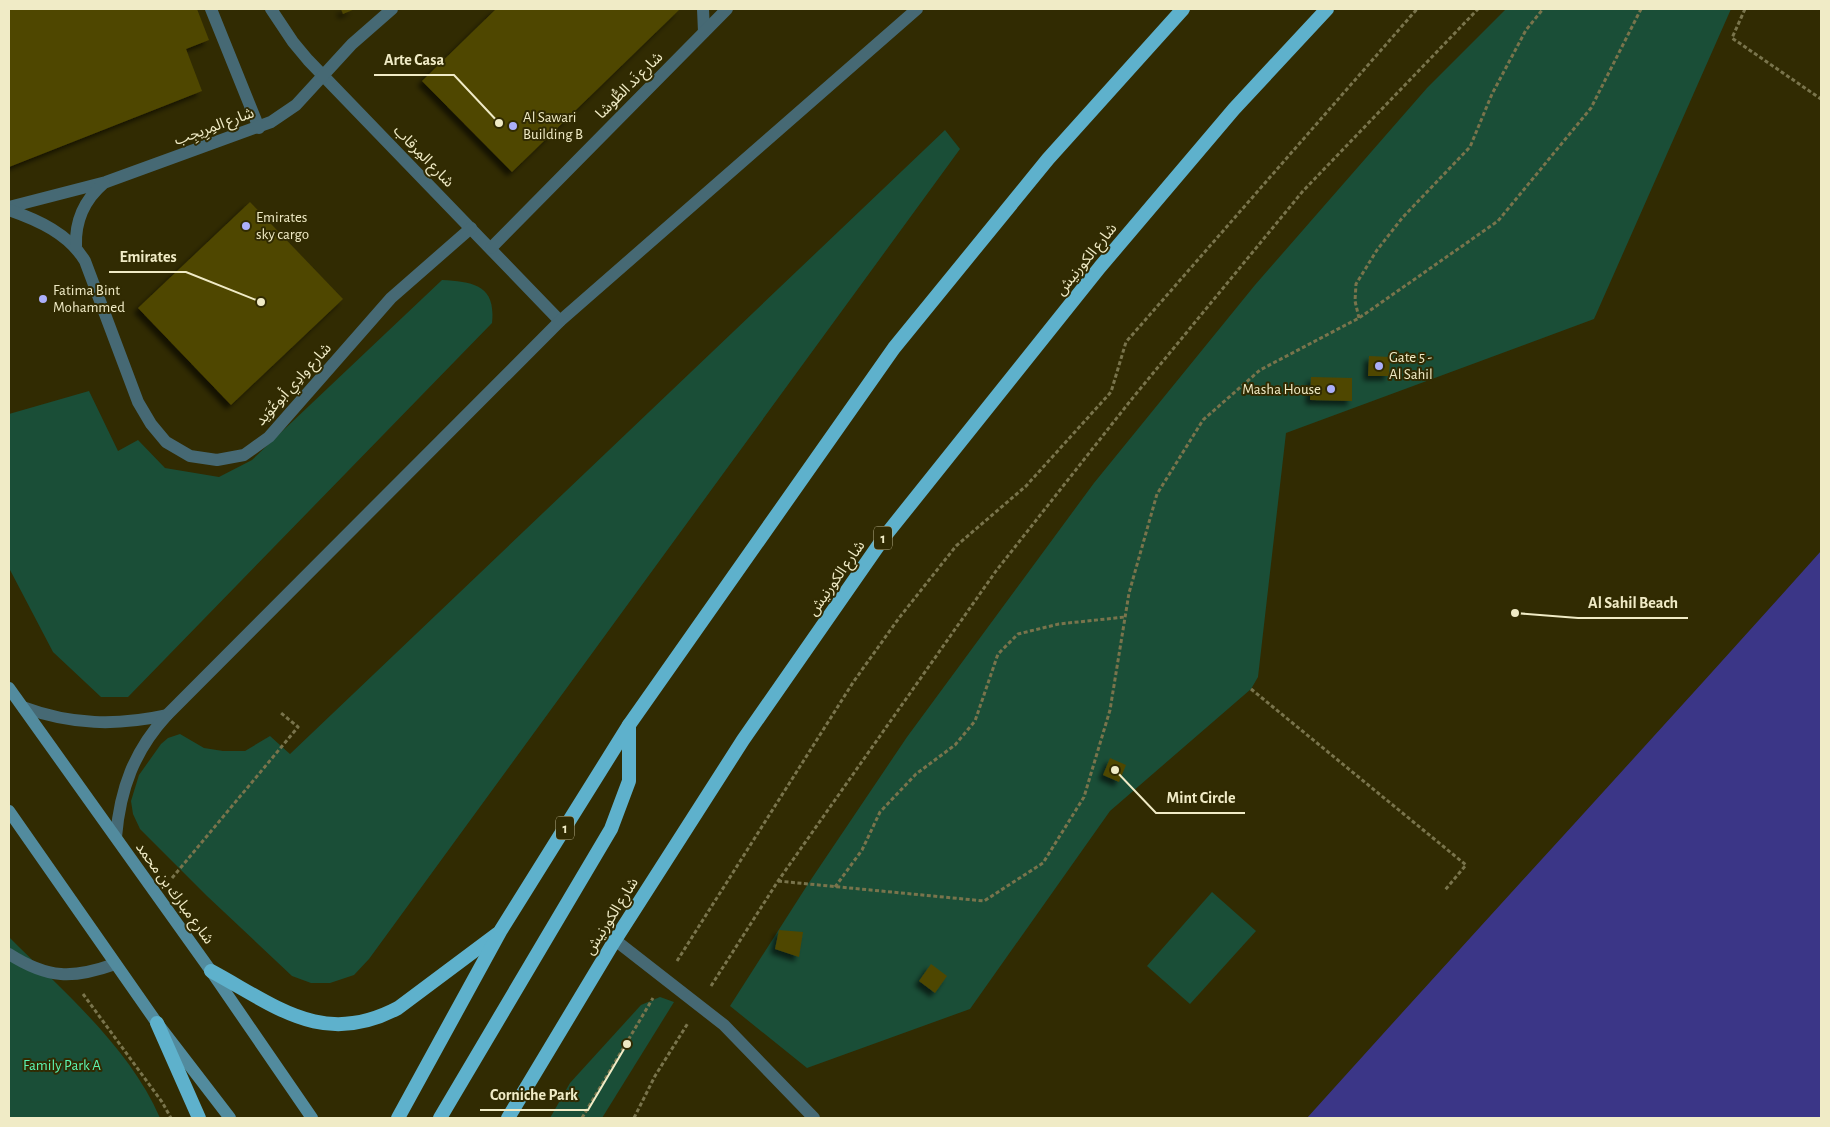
<svg xmlns="http://www.w3.org/2000/svg" width="1830" height="1127" font-family="'Alegreya Sans','Noto Sans Arabic',sans-serif">
	<defs>
		<filter id="shadow"><feDropShadow dx="-4.5" dy="4.5" stdDeviation="2.5" flood-color="#0009"/></filter>
	</defs>
	<rect width="100%" height="100%" fill="#312b02"/>
	<g fill="#1a4e37">
		<path d="M1506 9H1731L1594 319 1286 433 1258 677 1251 689 1110 811 970 1009 807 1068 730 1006 808 884 907 737 1094 483 1255 285 1427 88Z"/>
		<path d="M945 130 960 149 369 959 354 975 330 983H311L292 976 207 896 140 829 133 814 131 801 139 775 161 744 168 738 180 734 204 748 223 751H245L270 736 290 754Z"/>
		<path d="M442 280C474 282 496 285 492 323L128 697H101L53 652 9 568V414L89 391 118 451 138 440 165 468 219 477 252 460Z"/>
		<path d="M1212 892 1256 931 1190 1004 1147 966Z"/>
		<path d="M9 937C62 990 130 1048 160 1118H9Z"/>
		<path d="M660 997 674 1002 602 1118H550L570 1083 641 1005Z"/>
	</g>
	<path fill="#3b3687" d="M1821 551V1118H1307C1478 928 1651 741 1821 551Z"/>
	<g fill="#4f4705" filter="url(#shadow)">
		<path d="M9 9H197L209 40 186 49 202 91 9 167Z"/>
		<path d="M341 9H355L343 14Z"/>
		<path d="M496 9H680L512 172 422 81Z"/>
		<path d="M250 202 343 299 231 405 138 308Z"/>
		<path d="M1369 356 1390 357 1389 376H1368Z"/>
		<path d="M1311 377 1352 378V401L1310 400Z"/>
		<path d="M1110 758 1126 765 1119 782 1103 775Z"/>
		<path d="M779 930 803 932 799 957 775 949Z"/>
		<path d="M931 964 947 976 935 993 919 981Z"/>
	</g>
	<g fill="none" stroke-linecap="round" stroke-linejoin="round">
		<g stroke="#79744c" stroke-width="3" stroke-dasharray="4 2.5" stroke-linecap="butt">
			<path d="M1745 9 1732 38 1821 99"/>
			<path d="M1359 318 1355 301 1356 284 1377 250 1403 217 1470 147 1492 94 1526 30 1543 9"/>
			<path d="M1251 689 1466 865 1445 890"/>
			<path d="M172 878 298 727 281 713"/>
			<path d="M778 881 984 901 1043 863 1084 797 1110 710 1129 593 1157 494 1203 420 1260 370 1359 318 1498 221 1591 108 1641 9"/>
			<path d="M835 887 862 850 880 812 916 774 955 745 975 721 998 654 1018 634 1059 624 1125 617"/>
			<path d="M677 961 854 681 899 618 956 546 1026 486 1111 392 1126 342 1417 9"/>
			<path d="M711 986 778 881 996 571 1131 400 1303 191 1478 9"/>
			<path d="M83 994 162 1102 171 1118"/>
			<path d="M582 1118 653 998"/>
			<path d="M634 1118 655 1076 688 1023"/>
		</g>
		<g stroke="#466974" stroke-width="12">
			<path d="M615 940 724 1025 814 1118"/>
			<path d="M9 954C48 979 73 979 115 964"/>
		</g>
		<g stroke="#466974" stroke-width="12">
			<path d="M211 9 259 128"/>
			<path d="M271 9 293 42 308 60 560 321"/>
			<path d="M703 9 704 32"/>
			<path d="M9 207 106 182 271 122 296 105 352 44 392 9"/>
			<path d="M9 210C38 220 69 234 85 261L138 402 151 424 166 442 190 456 217 460 244 455 269 437 391 298 471 228"/>
			<path d="M76 246C75 220 84 200 104 183"/>
			<path d="M491 248 727 9"/>
			<path d="M23 707C71 725 117 726 167 715"/>
			<path d="M116 837C120 789 134 751 167 715L560 321 917 9"/>
		</g>
		<g stroke="#528b9e" stroke-width="12">
			<path d="M9 688 211 971 312 1118"/>
			<path d="M9 811 157 1023 230 1118"/>
		</g>
		<g stroke="#5eb1cc" stroke-width="14">
			<path d="M211 971C276 1006 323 1048 398 1008L497 934"/>
			<path d="M157 1023 199 1118"/>
			<path d="M398 1118 501 930 629 725 894 348 1048 159 1183 9"/>
			<path d="M440 1118 611 829 629 781V725"/>
			<path d="M508 1118 615 940 743 740 885 536 1100 267 1234 109 1327 9"/>
		</g>
	</g>
	<g fill="#abaffb" stroke="#312b02" stroke-width="2">
		<circle cx="513" cy="126" r="5"/>
		<circle cx="246" cy="226" r="5"/>
		<circle cx="43" cy="299" r="5"/>
		<circle cx="1379" cy="366" r="5"/>
		<circle cx="1331" cy="389" r="5"/>
	</g>
	<g text-anchor="middle" stroke-width="4" stroke-linejoin="round" paint-order="stroke">
		<g fill="#312b02" stroke="#b7b18b" stroke-width="1">
			<rect x="874" y="526.5" width="18" height="23" rx="4"/>
			<rect x="556" y="816.5" width="18" height="23" rx="4"/>
		</g>
		<g font-size="14" font-weight="bold" fill="#f0ebc6">
			<text x="883" y="543">1</text>
			<text x="565" y="833">1</text>
		</g>
		<g font-size="15" fill="#f0ebc6" stroke="#312b02">
			<text transform="translate(629 85) rotate(-45)" y="5">شارع نَد الطُّوشا</text>
			<text transform="translate(214 126) rotate(-20)" y="5">شارع المِرِيجِب</text>
			<text transform="translate(424 156) rotate(46)" y="5">شارع المِرقاب</text>
			<text transform="translate(1086 259) rotate(-51)" y="5">شارع الكورنيش</text>
			<text transform="translate(293 384) rotate(-48)" y="5">شارع وادِي أبوعُوَيد</text>
			<text transform="translate(836 578) rotate(-55)" y="5">شارع الكورنيش</text>
			<text transform="translate(175 893) rotate(54)" y="5">شارع مبارك بن محمد</text>
			<text transform="translate(611 916) rotate(-58)" y="5">شارع الكورنيش</text>
		</g>
		<g font-size="15" fill="#f0ebc6" stroke="#312b02" text-anchor="start">
			<text x="523" y="122">Al Sawari<tspan x="523" dy="17">Building B</tspan></text>
			<text x="256" y="222">Emirates<tspan x="256" dy="17">sky cargo</tspan></text>
			<text x="53" y="295">Fatima Bint<tspan x="53" dy="17">Mohammed</tspan></text>
			<text x="1389" y="362">Gate 5 -<tspan x="1389" dy="17">Al Sahil</tspan></text>
			<text x="1321" y="394" text-anchor="end">Masha House</text>
		</g>
		<g font-size="15" fill="#5df6b3" stroke="#312b02">
			<text x="62" y="1070">Family Park A</text>
		</g>
	</g>
	<path fill="none" stroke="#f0ebc6" stroke-width="2" d="M499 123L454 75H374M261 302L186 272H109M1515 613L1578 618H1688M1115 770L1156 813H1245M627 1044L588 1110H480"/>
	<g fill="#f0ebc6" stroke="#312b02" stroke-width="2">
		<circle cx="499" cy="123" r="5"/>
		<circle cx="261" cy="302" r="5"/>
		<circle cx="1515" cy="613" r="5"/>
		<circle cx="1115" cy="770" r="5"/>
		<circle cx="627" cy="1044" r="5"/>
	</g>
	<g font-size="16" text-anchor="middle" font-weight="bold" fill="#f0ebc6" stroke="#312b02" stroke-width="4" stroke-linejoin="round" paint-order="stroke">
		<text x="414" y="65">Arte Casa</text>
		<text x="148" y="262">Emirates</text>
		<text x="1633" y="608">Al Sahil Beach</text>
		<text x="1201" y="803">Mint Circle</text>
		<text x="534" y="1100">Corniche Park</text>
	</g>
	<rect width="1830" height="1127" fill="none" stroke="#f0ebc6" stroke-width="20"/>
</svg>
